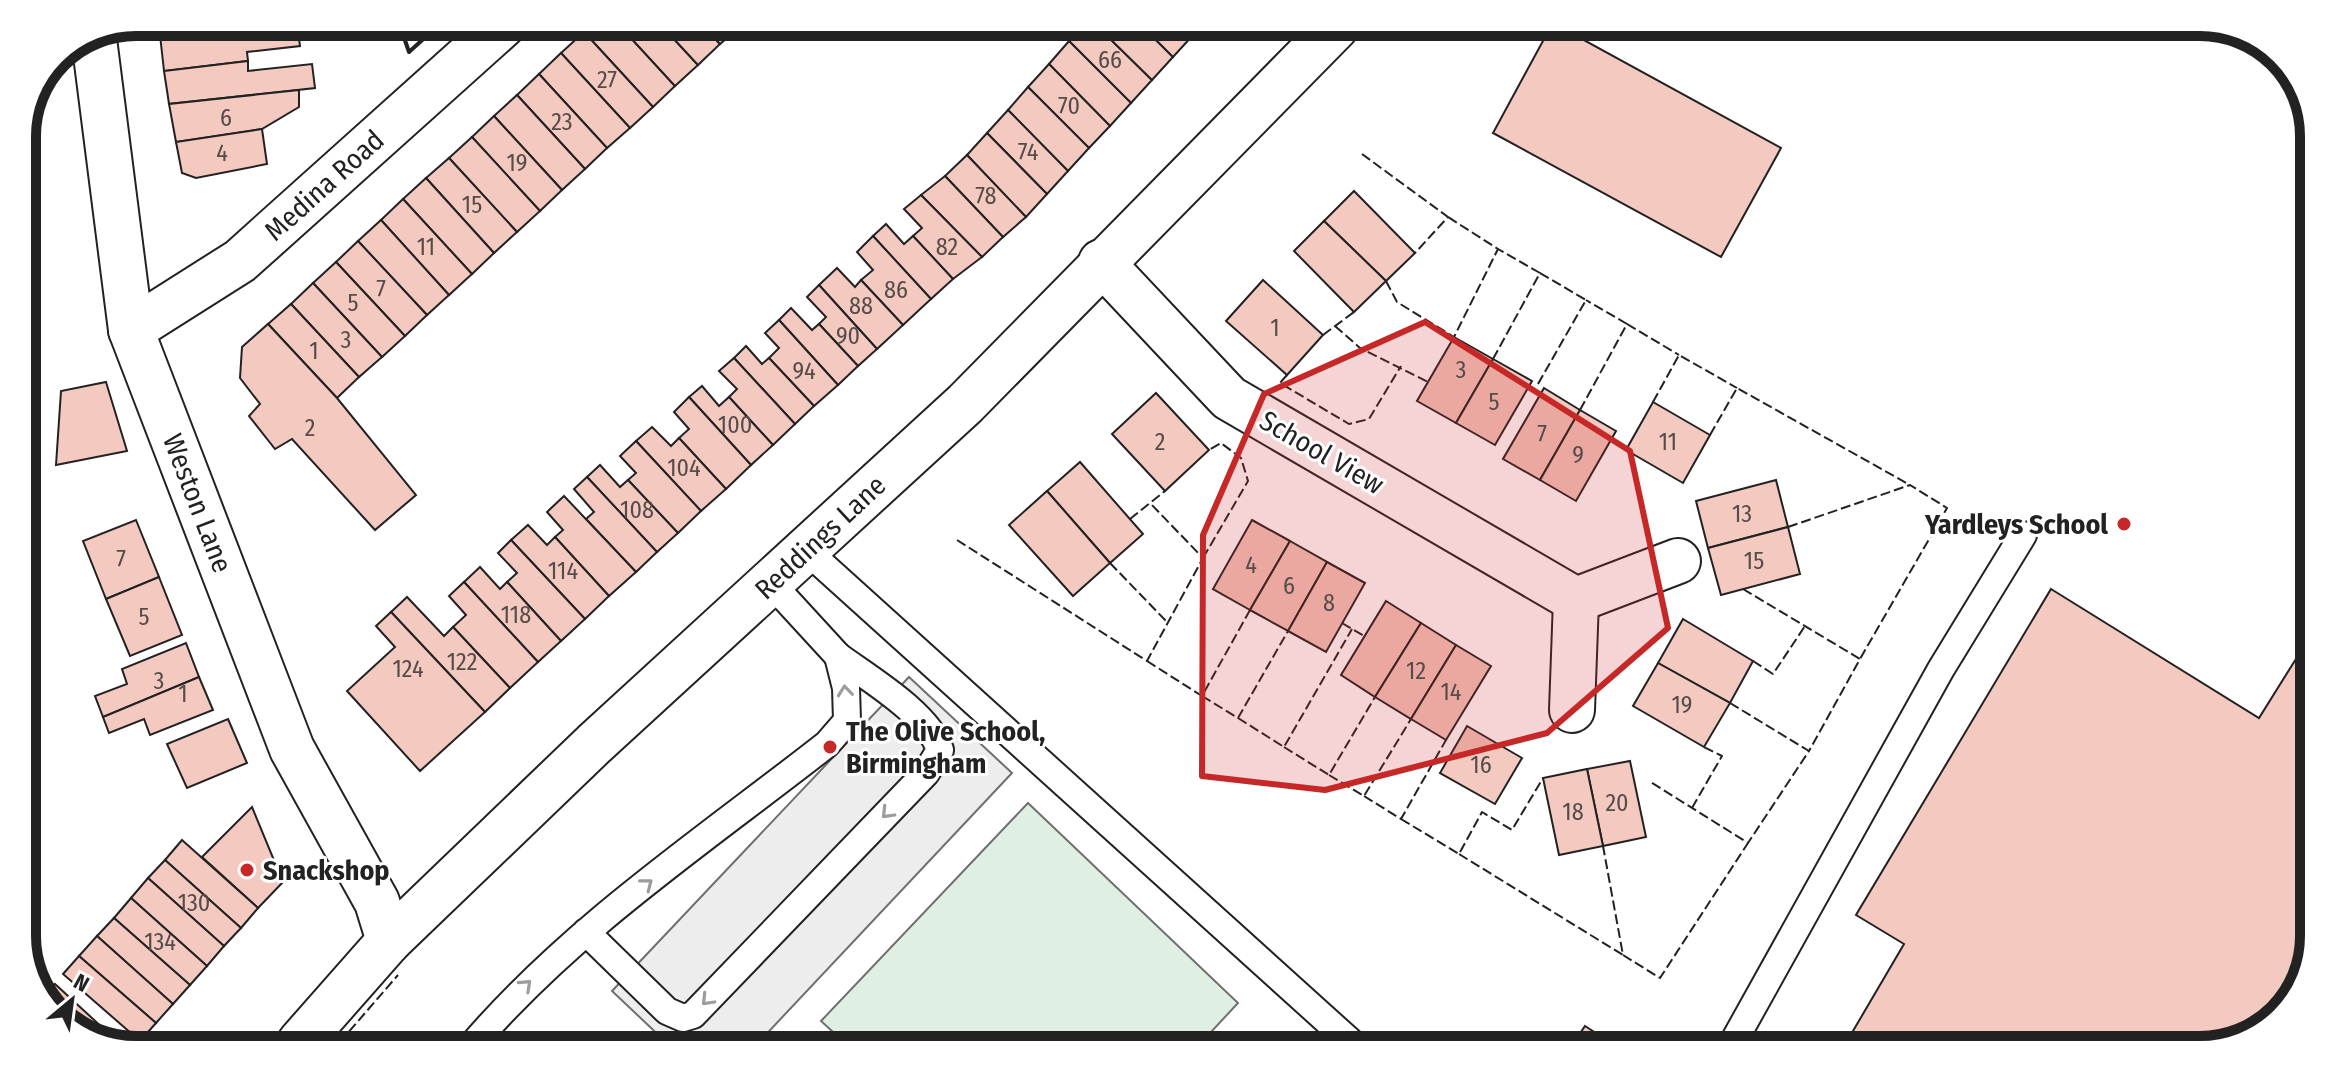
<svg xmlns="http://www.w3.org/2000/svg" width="2336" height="1072" font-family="'Fira Sans Condensed',sans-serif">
	<rect width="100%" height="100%" fill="#fff"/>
	<path fill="#e0efe3" stroke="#6f6f6f" stroke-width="2" d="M1028 803 1238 1003 1198 1046 846 1044 821 1021Z"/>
	<path fill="#ededed" stroke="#6f6f6f" stroke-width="2" d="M909 677 1012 773 757 1044H668L612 991Z"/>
	<g fill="#f3c9c0" stroke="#222" stroke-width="2">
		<path d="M158 22 268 23 160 35Z"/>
		<path d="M268 23H297L300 46 247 52 248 61 164 71 160 35Z"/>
		<path d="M593 24H618L675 86 653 107 584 32Z"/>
		<path d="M618 24H660L698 65 675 86Z"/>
		<path d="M660 24H702L720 44 698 65Z"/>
		<path d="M702 24 742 25 720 44Z"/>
		<path d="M1082 26H1097L1152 80 1131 103 1069 41Z"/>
		<path d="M1097 26H1142L1173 57 1152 80Z"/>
		<path d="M1142 26H1186L1194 34 1173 57Z"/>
		<path d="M1550 28H1562L1781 148 1721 257 1493 133Z"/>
		<path d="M584 32 653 107 630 128 561 53Z"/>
		<path d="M1069 41 1131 103 1110 126 1049 64Z"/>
		<path d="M561 53 630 128 607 148 539 74Z"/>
		<path d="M248 61V71L312 64 315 88 169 104 164 71Z"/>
		<path d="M1049 64 1110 126 1089 148 1028 87Z"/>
		<path d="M539 74 607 148 585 169 517 95Z"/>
		<path d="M1028 87 1089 148 1068 171 1008 110Z"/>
		<path d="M299 90V107L262 129 176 142 169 104Z"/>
		<path d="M517 95 585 169 562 190 494 116Z"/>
		<path d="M1008 110 1068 171 1047 194 987 133Z"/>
		<path d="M494 116 562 190 540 211 472 137Z"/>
		<path d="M262 129 267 164 196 178 182 173 176 142Z"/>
		<path d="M987 133 1047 194 1026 217 967 155Z"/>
		<path d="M472 137 540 211 517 232 449 158Z"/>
		<path d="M967 155 1026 217 1003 237 945 176Z"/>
		<path d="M449 158 517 232 494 253 426 178Z"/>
		<path d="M945 176 1003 237 982 257 921 195Z"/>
		<path d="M426 178 494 253 472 274 403 199Z"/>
		<path d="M1354 191 1415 253 1386 281 1324 221Z"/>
		<path d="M921 195 982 257 953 279 913 236 922 228 904 209Z"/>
		<path d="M403 199 472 274 449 295 381 220Z"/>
		<path d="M381 220 449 295 427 315 358 241Z"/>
		<path d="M1324 221 1386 281 1354 312 1294 251Z"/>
		<path d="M886 224 904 244 913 236 953 279 931 299 873 236Z"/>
		<path d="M873 236 931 299 903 325 861 280 873 270 857 252Z"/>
		<path d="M358 241 427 315 405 336 336 262Z"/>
		<path d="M336 262 405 336 382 357 313 283Z"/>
		<path d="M837 268 855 287 861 280 903 325 877 349 819 285Z"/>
		<path d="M1263 280 1323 335 1287 375 1226 321Z"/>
		<path d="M313 283 382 357 359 377 291 304Z"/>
		<path d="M819 285 877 349 858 366 819 324 826 317 807 297Z"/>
		<path d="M291 304 359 377 337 398 268 324Z"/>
		<path d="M791 308 812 330 819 324 858 366 838 385 779 320Z"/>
		<path d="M779 320 838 385 814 406 769 358 779 348 765 333Z"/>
		<path d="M268 324 337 398 416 495 375 530 292 439 275 449 249 416 260 404 240 378 242 347Z"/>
		<path d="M1454 337 1493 359 1456 423 1417 401Z"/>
		<path d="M746 346 762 364 769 358 814 406 795 424 734 358Z"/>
		<path d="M734 358 795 424 773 445 729 397 737 389 719 371Z"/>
		<path d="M1493 359 1532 381 1495 445 1456 423Z"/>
		<path d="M106 382 127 451 56 465 61 391Z"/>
		<path d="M702 386 719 406 729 397 773 445 751 465 689 397Z"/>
		<path d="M1544 388 1580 410 1540 480 1503 459Z"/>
		<path d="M1156 393 1209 450 1165 491 1112 434Z"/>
		<path d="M689 397 751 465 726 489 679 438 689 429 674 412Z"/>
		<path d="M1653 402 1710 435 1683 483 1626 450Z"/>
		<path d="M1580 410 1616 431 1576 501 1540 480Z"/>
		<path d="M652 427 671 446 679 438 726 489 701 511 636 441Z"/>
		<path d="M636 441 701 511 678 533 628 480 636 473 620 456Z"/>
		<path d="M1080 462 1143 534 1110 563 1047 491Z"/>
		<path d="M600 465 620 487 628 480 678 533 657 552 587 477Z"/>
		<path d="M587 477 657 552 636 572 586 519 594 512 574 489Z"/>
		<path d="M1776 480 1788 527 1708 548 1696 501Z"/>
		<path d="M1047 491 1110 563 1073 596 1009 525Z"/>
		<path d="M564 496 636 572 609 596 555 537 563 530 547 512Z"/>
		<path d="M136 520 159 577 106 599 83 541Z"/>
		<path d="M1252 520 1290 541 1250 610 1213 589Z"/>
		<path d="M528 525 547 545 555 537 609 596 585 619 511 540Z"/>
		<path d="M1788 527 1800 574 1721 595 1708 548Z"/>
		<path d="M511 540 585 619 561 641 507 582 517 573 498 553Z"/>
		<path d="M1290 541 1327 562 1288 631 1250 610Z"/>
		<path d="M1327 562 1365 583 1326 652 1288 631Z"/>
		<path d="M480 567 500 589 507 582 561 641 538 662 464 582Z"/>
		<path d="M159 577 182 635 130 656 106 599Z"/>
		<path d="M464 582 538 662 510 688 453 627 466 615 449 596Z"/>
		<path d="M2051 589 2259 718 2309 638 2305 980 2264 1031 2200 1050 1843 1048 1904 944 1856 915Z"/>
		<path d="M407 597 444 636 453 627 510 688 485 712 391 612Z"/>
		<path d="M1386 601 1421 623 1375 697 1341 675Z"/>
		<path d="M391 612 485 712 420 771 347 691 395 647 376 626Z"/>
		<path d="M1683 619 1753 661 1730 703 1658 663Z"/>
		<path d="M1421 623 1456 645 1411 719 1375 697Z"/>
		<path d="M186 643 199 677 103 717 95 696 127 684 122 669Z"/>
		<path d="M1456 645 1491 666 1446 740 1411 719Z"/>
		<path d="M1658 663 1730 703 1704 747 1633 706Z"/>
		<path d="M199 677 213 710 150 735 144 719 109 733 103 717Z"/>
		<path d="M228 719 247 763 187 788 167 744Z"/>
		<path d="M1467 726 1522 758 1495 804 1440 773Z"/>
		<path d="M1630 761 1646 837 1603 846 1587 769Z"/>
		<path d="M1587 769 1603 846 1559 855 1543 778Z"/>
		<path d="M252 807 283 882 258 908 202 857Z"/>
		<path d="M182 840 258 908 241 928 165 860Z"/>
		<path d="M165 860 241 928 224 946 148 878Z"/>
		<path d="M148 878 224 946 207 966 131 898Z"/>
		<path d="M131 898 207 966 190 985 114 918Z"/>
		<path d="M114 918 190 985 173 1004 97 936Z"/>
		<path d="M97 936 173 1004 156 1023 79 956Z"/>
		<path d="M79 956 156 1023 140 1041 63 974Z"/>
		<path d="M55 984 117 1041H92L41 1000Z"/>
		<path d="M1585 1026 1619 1048 1571 1047Z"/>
	</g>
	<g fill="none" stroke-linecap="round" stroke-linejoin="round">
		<g stroke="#222" stroke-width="30">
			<g id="lane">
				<path d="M806 550 1355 1046"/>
				<path d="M771 583 838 656"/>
				<path d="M474 1043C575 926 706 839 827 744L847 721 846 688 838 656C868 678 929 714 940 750L926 773 693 1015 683 1018 667 1011 586 932"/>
				<path d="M1730 1048 1941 669 2023 535"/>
			</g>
		</g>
		<g stroke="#222" stroke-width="48">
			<g id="street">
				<path d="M94 39 131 330 292 749 377 902 389 941"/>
				<path d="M1101 262 1229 398 1576 600 1678 561"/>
				<path d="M131 330 240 261 504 24"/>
				<path d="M1572 710 1576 600"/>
			</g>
		</g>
		<g stroke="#222" stroke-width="48">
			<path id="secondary" d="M300 1042 389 941 594 744 965 404 1336 27"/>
		</g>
		<use href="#lane" stroke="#fff" stroke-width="26"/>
		<use href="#street" stroke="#fff" stroke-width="44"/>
		<use href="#secondary" stroke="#fff" stroke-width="44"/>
		<g stroke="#222" stroke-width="2" stroke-dasharray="10 4" stroke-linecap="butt">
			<path d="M1362 154 1448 217 1415 253"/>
			<path d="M1386 281 1397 302 1454 337 1498 249 1448 217"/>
			<path d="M1627 324 1679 355"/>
			<path d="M1335 326 1360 348 1428 382"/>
			<path d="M1323 335 1354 312"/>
			<path d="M1493 359 1540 273 1498 249"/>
			<path d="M1287 375 1280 383 1349 424 1369 419 1401 366"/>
			<path d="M1538 384 1586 300 1540 273"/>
			<path d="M1653 402 1679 355 1737 388"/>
			<path d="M1580 410 1627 324 1586 300"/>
			<path d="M1710 435 1737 388 1910 485"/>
			<path d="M1130 519 1165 491"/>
			<path d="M1788 527 1910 485 1947 508 1860 659"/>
			<path d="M957 540 1147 661 1203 558 1150 503"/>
			<path d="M1203 558 1248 481 1241 458 1221 443 1209 450"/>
			<path d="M1110 563 1168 623"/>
			<path d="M1743 589 1860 659 1809 751"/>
			<path d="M1342 623 1364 636"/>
			<path d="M1147 661 1202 696 1250 610"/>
			<path d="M1753 661 1773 674 1805 626"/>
			<path d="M1202 696 1238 718 1288 631"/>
			<path d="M1730 703 1809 751 1748 843"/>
			<path d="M1238 718 1284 747 1352 629"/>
			<path d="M1284 747 1329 775 1375 697"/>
			<path d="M1329 775 1364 796 1411 719"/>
			<path d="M1364 796 1401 819 1446 740"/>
			<path d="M1692 808 1722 756 1704 747"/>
			<path d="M1401 819 1459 854 1482 812 1512 830 1543 778"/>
			<path d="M1459 854 1623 955 1603 846"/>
			<path d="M1623 955 1660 978 1748 843 1649 781"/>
			<path d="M340 1042 398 975"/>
		</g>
		<path stroke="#222" stroke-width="4" d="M399 23 409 52 441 23"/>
	</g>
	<defs><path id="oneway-chevron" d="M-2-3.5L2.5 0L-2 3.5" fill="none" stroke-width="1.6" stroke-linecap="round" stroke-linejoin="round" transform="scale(2)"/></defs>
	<g stroke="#9c9c9c">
		<use href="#oneway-chevron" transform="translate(845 691) rotate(-96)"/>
		<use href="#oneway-chevron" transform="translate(887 813) rotate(134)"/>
		<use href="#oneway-chevron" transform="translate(647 884) rotate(-38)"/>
		<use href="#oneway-chevron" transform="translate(526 985) rotate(-43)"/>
		<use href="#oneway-chevron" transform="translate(707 1000) rotate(134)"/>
	</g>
	<path fill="#c62828" fill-opacity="0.2" stroke="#c62828" stroke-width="6" stroke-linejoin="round" d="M1425 322 1630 451 1668 628 1547 733 1325 790 1202 776 1203 535 1264 394Z"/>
	<g fill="#c62828" stroke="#fff" stroke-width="3">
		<circle cx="2124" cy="524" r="8"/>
		<circle cx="830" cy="747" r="8"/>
		<circle cx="247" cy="870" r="8"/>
	</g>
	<g text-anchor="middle" stroke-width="6" stroke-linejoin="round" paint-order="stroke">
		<g font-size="24" fill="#564c4a">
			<text x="1110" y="68">66</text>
			<text x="607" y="88">27</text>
			<text x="1069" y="114">70</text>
			<text x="226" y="126">6</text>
			<text x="562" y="130">23</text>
			<text x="1028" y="160">74</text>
			<text x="222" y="161">4</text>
			<text x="517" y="171">19</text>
			<text x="986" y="204">78</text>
			<text x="472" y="213">15</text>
			<text x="426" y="255">11</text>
			<text x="947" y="255">82</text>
			<text x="381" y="297">7</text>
			<text x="896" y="298">86</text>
			<text x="353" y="311">5</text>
			<text x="861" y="314">88</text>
			<text x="1275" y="336">1</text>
			<text x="848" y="344">90</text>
			<text x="346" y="348">3</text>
			<text x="314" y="359">1</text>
			<text x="1461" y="378">3</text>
			<text x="804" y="379">94</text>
			<text x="1494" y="410">5</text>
			<text x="735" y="433">100</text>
			<text x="310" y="436">2</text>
			<text x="1542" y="442">7</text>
			<text x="1160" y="450">2</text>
			<text x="1668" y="450">11</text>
			<text x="1578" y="463">9</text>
			<text x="684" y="476">104</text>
			<text x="637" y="518">108</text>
			<text x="1742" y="522">13</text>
			<text x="121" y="567">7</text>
			<text x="1754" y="569">15</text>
			<text x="1251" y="573">4</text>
			<text x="563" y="579">114</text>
			<text x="1289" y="594">6</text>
			<text x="1329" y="611">8</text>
			<text x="516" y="623">118</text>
			<text x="144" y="625">5</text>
			<text x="462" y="670">122</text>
			<text x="408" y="677">124</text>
			<text x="1416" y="679">12</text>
			<text x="159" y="689">3</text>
			<text x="1451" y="700">14</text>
			<text x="183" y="702">1</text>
			<text x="1682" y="713">19</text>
			<text x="1481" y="773">16</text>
			<text x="1617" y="811">20</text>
			<text x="1573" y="820">18</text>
			<text x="194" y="911">130</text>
			<text x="160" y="950">134</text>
		</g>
		<g font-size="28" fill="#222" stroke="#fff">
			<text transform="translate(324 185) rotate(-42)" y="10">Medina Road</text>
			<text transform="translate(1322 452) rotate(30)" y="10">School View</text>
			<text transform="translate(198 503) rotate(69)" y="10">Weston Lane</text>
			<text transform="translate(820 537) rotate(-43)" y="10">Reddings Lane</text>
		</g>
		<g font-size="28" font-weight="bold" fill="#222" stroke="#fff" text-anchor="start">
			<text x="2108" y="534" text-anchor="end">Yardleys School</text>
			<text x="846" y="741">The Olive School,<tspan x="846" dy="32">Birmingham</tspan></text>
			<text x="263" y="880">Snackshop</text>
		</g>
	</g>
	<path d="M0 0H2336V1072H0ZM136 36H2200A100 100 0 0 1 2300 136V936A100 100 0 0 1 2200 1036H136A100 100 0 0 1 36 936V136A100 100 0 0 1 136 36Z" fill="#fff" fill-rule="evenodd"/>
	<path fill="none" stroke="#222" stroke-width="10" d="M136 36H2200A100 100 0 0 1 2300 136V936A100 100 0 0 1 2200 1036H136A100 100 0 0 1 36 936V136A100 100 0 0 1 136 36Z"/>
	<g transform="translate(72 1000) rotate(29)" stroke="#ffffff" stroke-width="6" paint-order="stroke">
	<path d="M0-6L14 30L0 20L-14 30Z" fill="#222222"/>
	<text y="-12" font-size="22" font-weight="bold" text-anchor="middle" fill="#222222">N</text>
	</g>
</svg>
